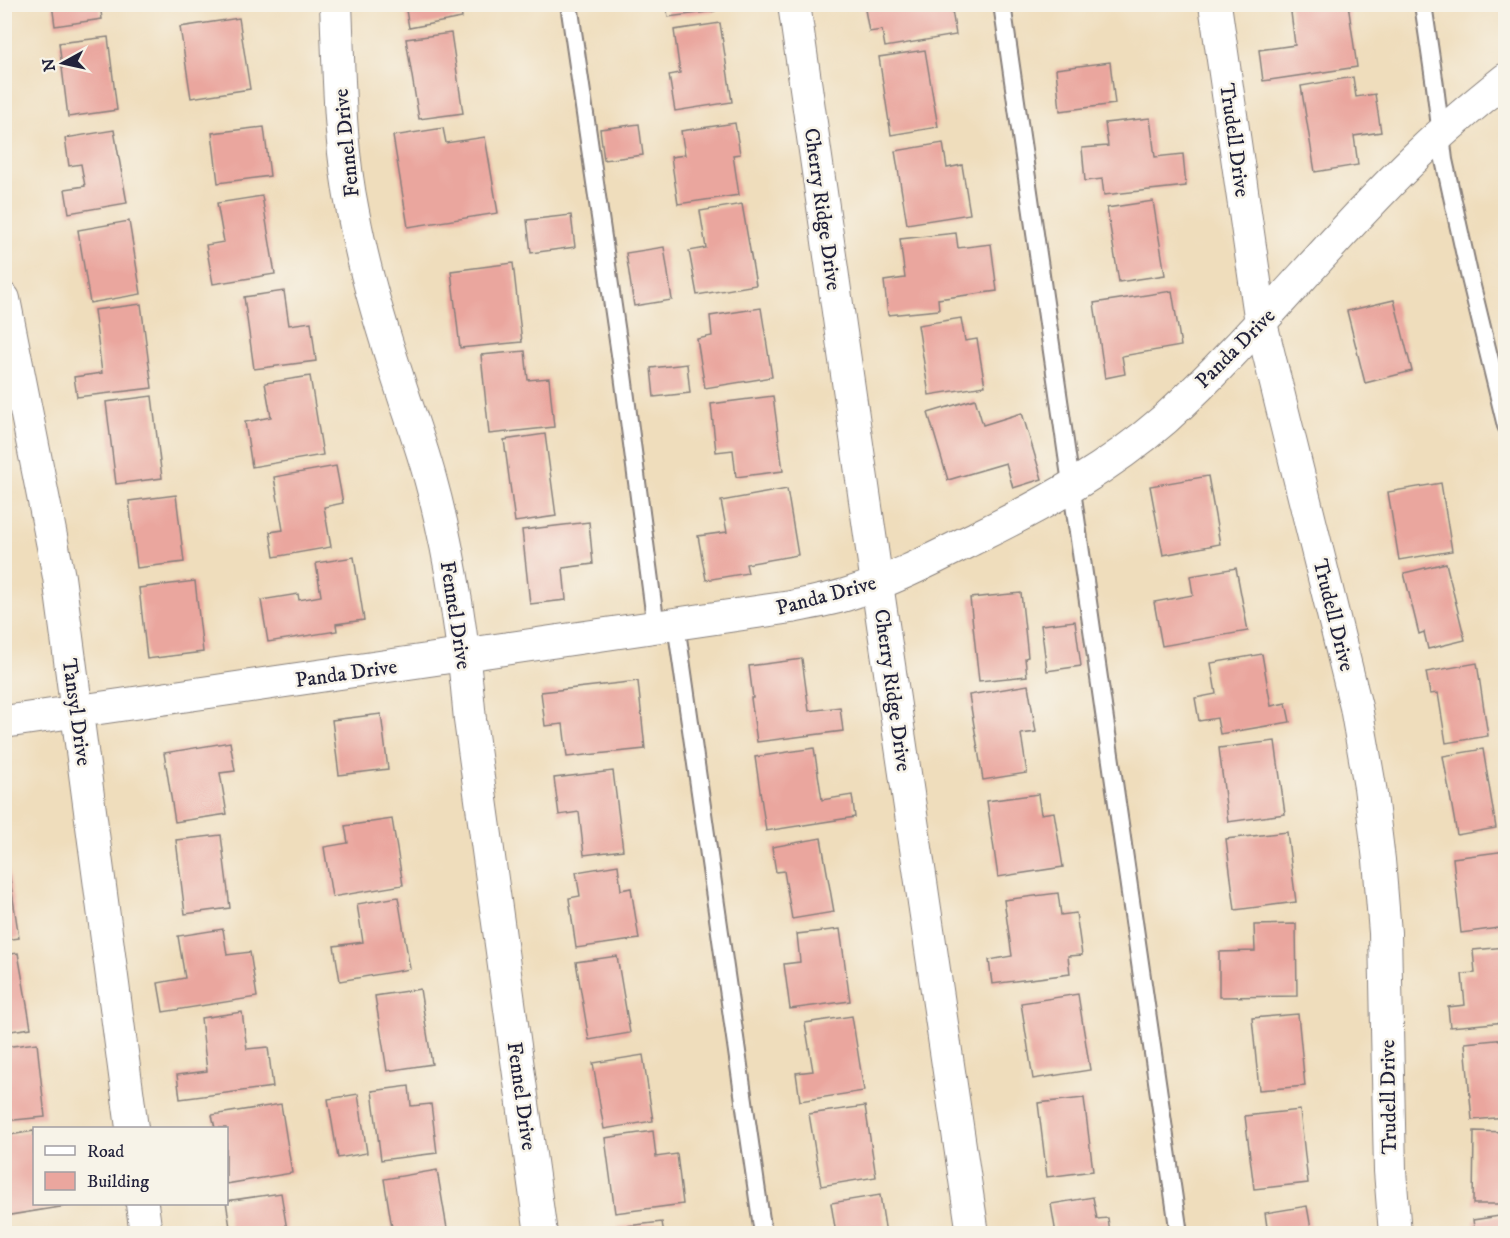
<svg xmlns="http://www.w3.org/2000/svg" width="1510" height="1238" font-family="'IM FELL DW Pica',serif">
	<rect width="100%" height="100%" fill="#f7f3e8"/>
	<filter id="ink" filterUnits="userSpaceOnUse"><feTurbulence type="fractalNoise" baseFrequency=".0167" numOctaves="2"/><feDisplacementMap in="SourceGraphic" scale="12" xChannelSelector="R" yChannelSelector="G"/><feConvolveMatrix kernelMatrix="1 2 1 2 8 2 1 2 1" color-interpolation-filters="sRGB"/></filter>
	<filter id="wash" filterUnits="userSpaceOnUse"><feTurbulence type="fractalNoise" baseFrequency=".008" numOctaves="4" result="noise"/><feDisplacementMap in="SourceGraphic" scale="24" xChannelSelector="R" yChannelSelector="G"/><feGaussianBlur stdDeviation="1.35" result="paint"/><feColorMatrix in="noise" values="0 0 0 0 0 0 0 0 0 0 0 0 0 0 0 0 0 1.4 0 .05"/><feComposite in="paint" operator="in"/></filter>
	<g filter="url(#wash)">
		<rect width="100%" height="100%" fill="#efddbc"/>
		<g id="blocks">
			<g fill="#eaa69e">
				<path d="M52 4H100L102 19 55 26Z"/>
				<path d="M405 4H460L462 18 409 28Z"/>
				<path d="M666 4H714L715 11 668 17Z"/>
				<path d="M864 4H951L956 35 885 47 882 30 869 32Z"/>
				<path d="M1290 4H1348L1357 67 1263 81 1259 50 1295 45Z"/>
				<path d="M1473 4H1495V7L1474 9Z"/>
				<path d="M239 18 250 89 191 98 180 27Z"/>
				<path d="M720 23 732 102 675 111 669 75 680 73 674 30Z"/>
				<path d="M451 33 463 113 419 119 406 39Z"/>
				<path d="M108 37 117 110 68 117 59 43Z"/>
				<path d="M925 50 938 127 891 135 879 57Z"/>
				<path d="M1110 62 1115 104 1060 111 1056 69Z"/>
				<path d="M1353 77 1356 97 1375 94 1381 132 1354 136 1358 165 1315 172 1301 86Z"/>
				<path d="M1150 118 1155 157 1183 154 1186 186 1104 195 1102 179 1085 181 1082 148 1108 146 1105 123Z"/>
				<path d="M735 123 740 154 733 155 739 195 678 204 671 157 685 155 681 131Z"/>
				<path d="M639 124 643 155 604 160 600 129Z"/>
				<path d="M264 127 270 176 218 183 212 133Z"/>
				<path d="M443 128 446 143 485 137 498 213 408 227 393 136Z"/>
				<path d="M114 130 127 203 69 213 65 189 85 186 81 164 69 166 65 138Z"/>
				<path d="M943 143 947 168 962 165 970 214 907 224 895 151Z"/>
				<path d="M262 196 275 274 213 284 206 245 224 242 217 203Z"/>
				<path d="M1153 201 1165 275 1119 282 1107 208Z"/>
				<path d="M742 204 756 285 697 295 689 251 706 248 700 211Z"/>
				<path d="M571 215 575 247 531 253 527 220Z"/>
				<path d="M129 221 141 294 90 303 78 230Z"/>
				<path d="M956 233 958 248 991 244 997 291 938 299 939 310 888 315 884 281 905 278 900 239Z"/>
				<path d="M664 247 672 300 634 306 626 253Z"/>
				<path d="M513 263 522 342 460 348 451 271Z"/>
				<path d="M284 291 289 325 311 322 316 361 254 369 244 297Z"/>
				<path d="M1172 291 1181 346 1122 356 1125 374 1105 378 1094 303Z"/>
				<path d="M1394 300 1412 371 1365 383 1347 311Z"/>
				<path d="M141 304 152 388 77 397 74 377 102 373 94 310Z"/>
				<path d="M761 308 772 377 705 388 697 339 712 336 710 316Z"/>
				<path d="M961 318 965 341 977 339 985 386 929 395 918 325Z"/>
				<path d="M525 351 528 380 549 378 554 427 489 434 481 355Z"/>
				<path d="M687 364 690 393 654 397 651 368Z"/>
				<path d="M310 376 323 455 252 467 245 422 271 417 265 383Z"/>
				<path d="M152 396 162 478 116 484 106 402Z"/>
				<path d="M773 396 783 471 736 477 733 450 716 452 711 404Z"/>
				<path d="M975 399 983 425 1022 413 1042 479 1013 488 1006 463 948 480 928 413Z"/>
				<path d="M545 434 556 516 515 522 504 440Z"/>
				<path d="M336 466 343 503 324 507 331 547 274 557 270 532 283 530 274 477Z"/>
				<path d="M1208 476 1220 544 1163 555 1150 486Z"/>
				<path d="M1441 483 1452 551 1399 560 1388 492Z"/>
				<path d="M787 489 798 555 746 564 748 573 706 580 698 536 727 532 721 501Z"/>
				<path d="M176 495 184 562 137 568 129 501Z"/>
				<path d="M589 522 593 564 563 568 566 600 530 604 522 530Z"/>
				<path d="M354 557 364 620 336 624 337 631 268 642 261 600 298 594 299 600 321 596 316 563Z"/>
				<path d="M1446 563 1465 640 1428 649 1424 632 1419 634 1404 573Z"/>
				<path d="M1236 568 1248 631 1162 646 1154 602 1193 595 1190 576Z"/>
				<path d="M195 581 203 652 147 659 139 588Z"/>
				<path d="M1021 593 1028 657 1025 658 1027 676 979 681 970 598Z"/>
				<path d="M1075 621 1081 666 1047 671 1041 625Z"/>
				<path d="M1262 654 1271 706 1286 703 1290 722 1220 734 1217 718 1199 721 1195 698 1216 694 1211 663Z"/>
				<path d="M802 659 809 711 840 707 843 731 757 742 751 698H753L749 666Z"/>
				<path d="M1477 663 1488 736 1446 743 1438 693 1430 694 1426 672Z"/>
				<path d="M638 681 645 749 567 757 563 724 545 726 541 692Z"/>
				<path d="M1028 685 1036 732 1021 734 1027 773 983 780 969 695Z"/>
				<path d="M381 714 388 769 339 775 332 720Z"/>
				<path d="M1275 741 1285 814 1228 822 1219 748Z"/>
				<path d="M230 742 235 771 220 773 227 814 175 822 164 753Z"/>
				<path d="M814 748 822 800 852 795 855 817 766 831 755 757Z"/>
				<path d="M1483 749 1496 828 1457 835 1443 756Z"/>
				<path d="M613 771 623 850 584 855 579 812 559 815 554 778Z"/>
				<path d="M1038 794 1041 814 1054 812 1063 867 998 877 987 801Z"/>
				<path d="M392 819 403 885 332 897 324 847 348 843 345 826Z"/>
				<path d="M4 832H6L8 849 4 850Z"/>
				<path d="M1287 832 1296 902 1235 910 1226 839Z"/>
				<path d="M221 835 230 908 185 914 176 840Z"/>
				<path d="M821 838 834 912 792 919 784 871 776 872 772 847Z"/>
				<path d="M1506 851V927L1461 933 1453 858Z"/>
				<path d="M618 865 621 890 631 888 639 939 576 948 569 898 580 896 576 872Z"/>
				<path d="M4 866H8L19 938 4 940Z"/>
				<path d="M1058 893 1061 915 1076 913 1082 955 1068 956 1070 974 992 984 989 960 1012 956 1004 900Z"/>
				<path d="M398 897 410 969 340 981 334 946 363 942 357 904Z"/>
				<path d="M1296 924 1297 996 1219 997V952L1255 951 1254 925Z"/>
				<path d="M223 929 227 955 250 952 257 997 163 1012 158 983 185 978 178 936Z"/>
				<path d="M840 929 850 1001 790 1009 784 964 800 962 797 934Z"/>
				<path d="M1506 947V1022L1450 1027 1448 1007 1465 1005 1462 974 1475 973 1473 950Z"/>
				<path d="M18 953 31 1028 4 1032V955Z"/>
				<path d="M617 956 630 1033 589 1040 576 962Z"/>
				<path d="M420 989 432 1064 387 1071 375 996Z"/>
				<path d="M1078 994 1090 1070 1033 1079 1021 1003Z"/>
				<path d="M242 1012 247 1049 268 1047 273 1087 180 1099 177 1075 207 1071 201 1018Z"/>
				<path d="M1298 1014 1305 1086 1259 1090 1252 1018Z"/>
				<path d="M852 1016 864 1091 800 1101 796 1073 813 1071 805 1023Z"/>
				<path d="M1506 1039V1117L1472 1120 1465 1043Z"/>
				<path d="M37 1043 45 1117 4 1121V1047Z"/>
				<path d="M643 1055 653 1121 604 1129 593 1063Z"/>
				<path d="M409 1086 411 1106 431 1104 437 1153 381 1160 372 1091Z"/>
				<path d="M358 1094 367 1153 338 1158 328 1099Z"/>
				<path d="M1084 1098 1093 1171 1047 1177 1038 1103Z"/>
				<path d="M281 1104 292 1173 226 1184V1128H215L212 1115Z"/>
				<path d="M865 1106 876 1177 821 1186 809 1114Z"/>
				<path d="M1300 1110 1308 1183 1254 1189 1245 1116Z"/>
				<path d="M34 1131V1204H72V1205L4 1216V1136Z"/>
				<path d="M653 1131 656 1157 677 1154 683 1204 615 1213 605 1138Z"/>
				<path d="M1474 1131 1506 1132V1204H1473Z"/>
				<path d="M437 1170 448 1234H393L384 1179Z"/>
				<path d="M281 1193 287 1230 270 1232V1234H231L226 1201Z"/>
				<path d="M880 1195 886 1234H836L831 1203Z"/>
				<path d="M1093 1197 1097 1219 1108 1218 1110 1234H1056L1051 1204Z"/>
				<path d="M1307 1206 1312 1234H1268L1265 1213Z"/>
				<path d="M1506 1215V1234H1475L1473 1220Z"/>
				<path d="M662 1222 664 1234H619L618 1227Z"/>
			</g>
		</g>
	</g>
	<g filter="url(#ink)">
		<use href="#blocks" fill-opacity="0" stroke="#88807c" stroke-width="1.5"/>
		<g fill="none" stroke-linecap="round" stroke-linejoin="round">
			<g stroke="#88807c" stroke-width="20">
				<g id="service">
					<path d="M569 4 623 375 656 627"/>
					<path d="M1002 4 1179 1234"/>
					<path d="M1423 4 1435 86 1444 160 1469 274 1506 426"/>
					<path d="M676 624 763 1234"/>
				</g>
			</g>
			<g stroke="#88807c" stroke-width="34">
				<g id="minor">
					<path d="M336 4C339 74 339 144 353 212 365 276 385 339 405 400 414 426 423 452 430 478 452 557 463 638 470 720L541 1234"/>
					<path d="M794 4 877 584 973 1234"/>
					<path d="M1215 4 1261 323 1356 707 1370 787 1379 860 1385 933 1390 1171 1395 1234"/>
					<path d="M4 299 59 577 132 1128"/>
					<path d="M4 722 791 607C810 603 830 600 848 594 893 580 935 558 977 537 1043 505 1109 468 1165 419 1256 336 1331 238 1420 153 1447 127 1476 103 1506 79"/>
					<path d="M142 1204 146 1234"/>
				</g>
			</g>
			<use href="#service" stroke="#fff" stroke-width="16"/>
			<use href="#minor" stroke="#fff" stroke-width="32"/>
		</g>
	</g>
	<g text-anchor="middle" stroke-width="5" stroke-linejoin="round" paint-order="stroke">
		<g font-size="21" fill="#22223b" stroke="#f7f3e8">
			<text transform="translate(1235 140) rotate(82)" y="7">Trudell Drive</text>
			<text transform="translate(346 143) rotate(-96)" y="7">Fennel Drive</text>
			<text transform="translate(823 209) rotate(82)" y="7">Cherry Ridge Drive</text>
			<text transform="translate(1235 348) rotate(-45)" y="7">Panda Drive</text>
			<text transform="translate(826 595) rotate(-15)" y="7">Panda Drive</text>
			<text transform="translate(456 615) rotate(81)" y="7">Fennel Drive</text>
			<text transform="translate(1334 615) rotate(76)" y="7">Trudell Drive</text>
			<text transform="translate(346 673) rotate(-8)" y="7">Panda Drive</text>
			<text transform="translate(893 690) rotate(82)" y="7">Cherry Ridge Drive</text>
			<text transform="translate(77 712) rotate(82)" y="7">Tansyl Drive</text>
			<text transform="translate(522 1096) rotate(82)" y="7">Fennel Drive</text>
			<text transform="translate(1388 1097) rotate(-91)" y="7">Trudell Drive</text>
		</g>
	</g>
	<rect width="1510" height="1238" fill="none" stroke="#f7f3e8" stroke-width="24"/>
	<rect x="33" y="1127" width="195" height="78" fill="#f7f3e8" stroke="#a29fa3" stroke-width="1.5"/>
	<rect x="45" y="1146" width="30" height="9" fill="#ffffff" stroke="#a29fa3" stroke-width="1.5"/>
	<text x="87" y="1157" font-size="18" fill="#22223b">Road</text>
	<rect x="45" y="1172" width="30" height="18" fill="#eaa69e" stroke="#a29fa3" stroke-width="1.5"/>
	<text x="87" y="1187" font-size="18" fill="#22223b">Building</text>
	<g transform="translate(63 63) rotate(262)" stroke="#f7f3e8" stroke-width="4.5" paint-order="stroke">
	<path d="M0-4.5L10 22L0 15L-10 22Z" fill="#22223b"/>
	<text y="-9" font-size="16" font-weight="bold" text-anchor="middle" fill="#22223b">N</text>
	</g>
</svg>
